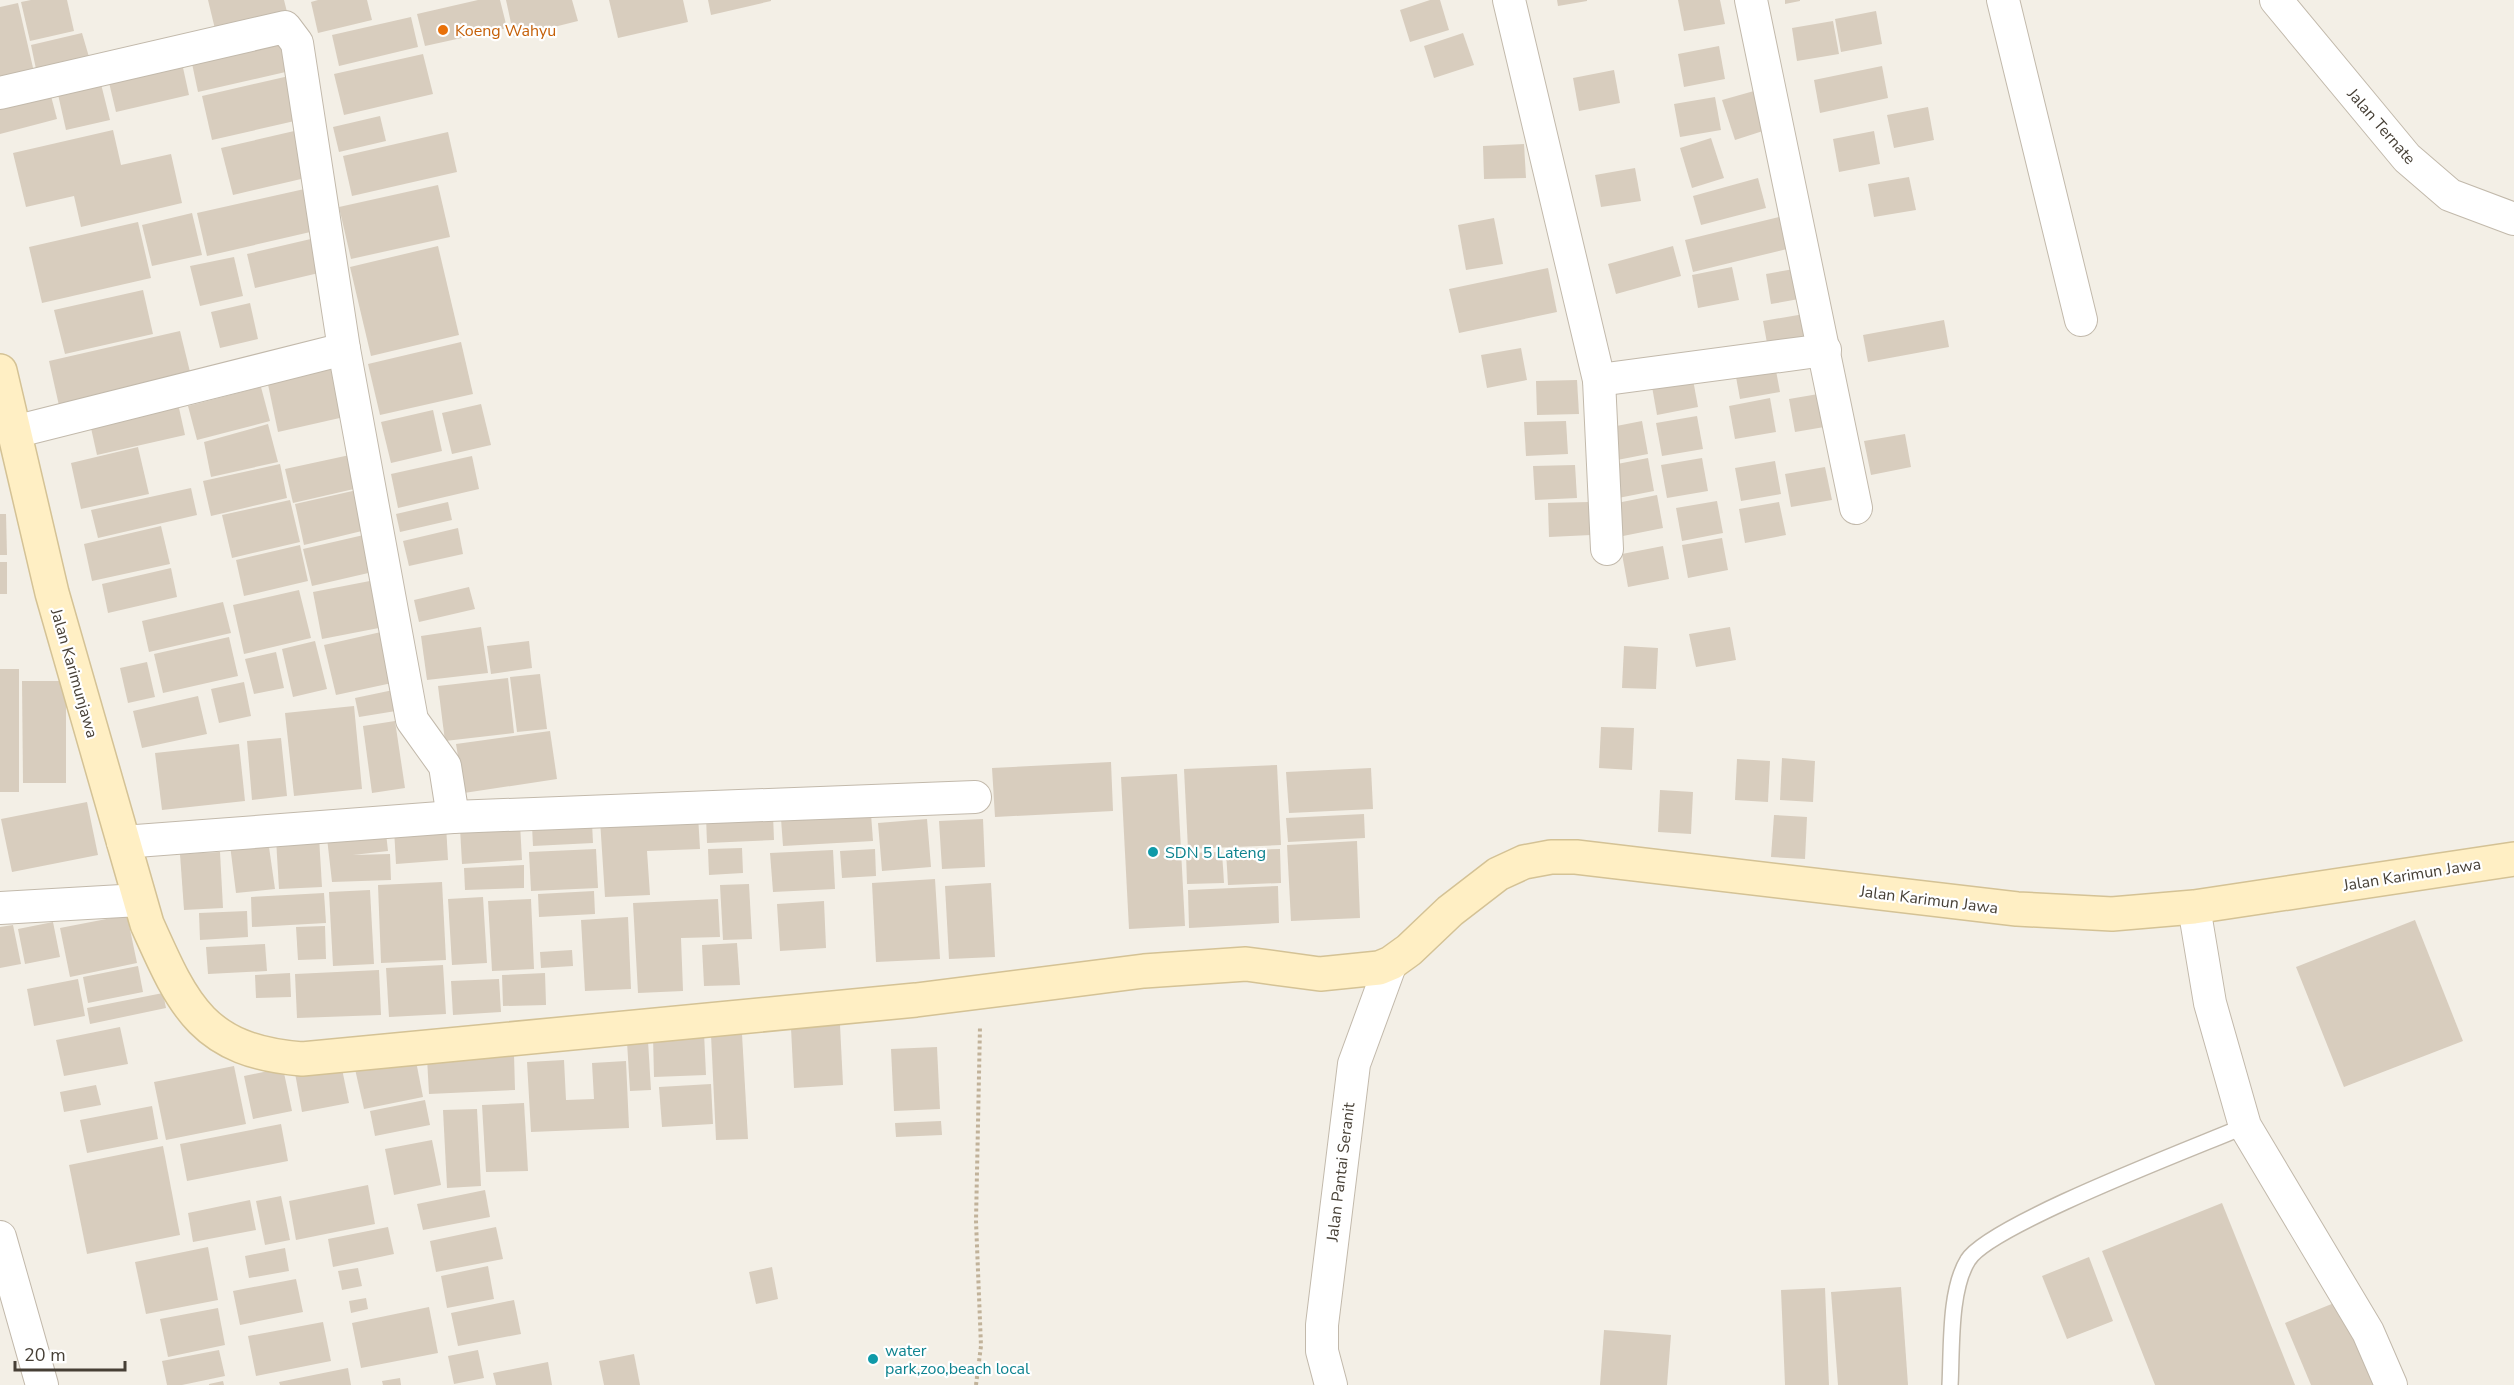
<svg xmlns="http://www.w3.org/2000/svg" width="2514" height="1385" font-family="'Nunito Sans',sans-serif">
	<rect width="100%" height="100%" fill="#f3efe6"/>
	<g fill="#d8cdbe">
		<path d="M31 0H67L74 31 30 41 21 2Z"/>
		<path d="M208 0H284L287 12 215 29Z"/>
		<path d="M318 0H367L372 20 318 33 311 2Z"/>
		<path d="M478 0H500L507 28 425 46 417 14Z"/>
		<path d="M506 0H572L578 21 514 37Z"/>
		<path d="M609 0H683L688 22 618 38Z"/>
		<path d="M708 0H771V1L711 15Z"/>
		<path d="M1430 0H1440L1449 30 1410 42 1400 10Z"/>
		<path d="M1557 0H1587V1L1558 6Z"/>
		<path d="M1678 0H1720L1725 24 1684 31Z"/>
		<path d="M1785 0H1800V1L1785 4Z"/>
		<path d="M18 3 34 72 0 80V7Z"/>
		<path d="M1876 11 1882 44 1841 52 1835 19Z"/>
		<path d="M411 17 418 47 339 66 332 35Z"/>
		<path d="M1833 21 1839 54 1797 61 1792 28Z"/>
		<path d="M82 33 89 57 36 69 31 45Z"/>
		<path d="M281 33 290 71 198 92 190 54Z"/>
		<path d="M1463 33 1474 65 1434 78 1424 46Z"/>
		<path d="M1719 46 1725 79 1684 87 1678 54Z"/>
		<path d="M180 54 189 95 116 112 106 70Z"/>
		<path d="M423 54 433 94 344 115 334 74Z"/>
		<path d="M1882 66 1888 98 1820 113 1814 80Z"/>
		<path d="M1614 70 1620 103 1579 111 1573 78Z"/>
		<path d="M289 76 299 120 212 140 202 96Z"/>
		<path d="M100 80 110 120 66 130 57 90Z"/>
		<path d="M1754 91 1766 130 1735 140 1722 100Z"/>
		<path d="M50 92 57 119 0 134V104Z"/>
		<path d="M1715 97 1721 130 1680 137 1674 104Z"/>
		<path d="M1928 107 1934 140 1894 148 1887 115Z"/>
		<path d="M380 116 386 141 339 152 333 127Z"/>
		<path d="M303 129 314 176 233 195 221 148Z"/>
		<path d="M113 130 121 165 171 154 182 203 81 227 74 196 26 207 13 153Z"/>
		<path d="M1874 131 1880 164 1839 172 1833 139Z"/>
		<path d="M448 132 457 172 352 196 343 156Z"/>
		<path d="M1711 138 1724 178 1692 188 1680 148Z"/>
		<path d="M1524 144 1526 178 1484 179 1483 146Z"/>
		<path d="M1635 168 1641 201 1601 207 1595 175Z"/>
		<path d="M1909 177 1916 210 1874 217 1868 184Z"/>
		<path d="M1758 178 1766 208 1701 225 1693 196Z"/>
		<path d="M438 185 450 237 351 259 339 207Z"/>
		<path d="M309 188 319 230 207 256 197 213Z"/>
		<path d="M192 213 202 255 152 266 142 225Z"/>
		<path d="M1791 214 1799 246 1693 272 1685 240Z"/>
		<path d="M1494 218 1503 264 1466 270 1458 225Z"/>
		<path d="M138 222 151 278 42 303 29 247Z"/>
		<path d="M315 238 323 272 255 288 247 254Z"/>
		<path d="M438 246 459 335 371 356 350 267Z"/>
		<path d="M1673 246 1681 276 1616 294 1608 264Z"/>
		<path d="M234 257 243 296 200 306 190 266Z"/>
		<path d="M1732 267 1739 300 1698 308 1692 275Z"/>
		<path d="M1548 268 1557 312 1459 333 1449 289Z"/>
		<path d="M1794 269 1799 299 1771 304 1766 274Z"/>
		<path d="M143 290 153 334 65 354 54 310Z"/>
		<path d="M250 303 258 339 220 348 211 312Z"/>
		<path d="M1804 314 1810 347 1769 354 1763 321Z"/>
		<path d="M1944 320 1949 347 1868 362 1863 335Z"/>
		<path d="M180 331 192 380 60 410 49 361Z"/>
		<path d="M461 342 473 394 380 415 368 364Z"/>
		<path d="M1521 348 1527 380 1487 388 1481 355Z"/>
		<path d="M340 358 353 415 278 432 266 375Z"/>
		<path d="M1774 360 1780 392 1740 399 1734 366Z"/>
		<path d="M1692 374 1698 407 1657 415 1651 381Z"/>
		<path d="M1577 380 1579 414 1537 415 1536 381Z"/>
		<path d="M261 387 270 421 197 440 188 406Z"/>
		<path d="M1830 392 1836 425 1795 432 1789 399Z"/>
		<path d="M1770 398 1776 432 1735 439 1729 406Z"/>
		<path d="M177 399 185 435 97 455 89 419Z"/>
		<path d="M481 404 491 445 452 454 442 413Z"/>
		<path d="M433 410 442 451 391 463 381 422Z"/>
		<path d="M1697 416 1703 449 1662 456 1656 423Z"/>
		<path d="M1566 421 1568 454 1526 456 1524 422Z"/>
		<path d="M1642 421 1648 454 1607 462 1601 429Z"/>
		<path d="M268 424 278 462 211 477 204 442Z"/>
		<path d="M1905 434 1911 467 1871 475 1864 441Z"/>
		<path d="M138 447 149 494 81 509 71 463Z"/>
		<path d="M359 453 367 486 293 503 285 469Z"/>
		<path d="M472 456 479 489 398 508 391 474Z"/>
		<path d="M1648 458 1654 491 1613 499 1607 466Z"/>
		<path d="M1702 458 1708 491 1667 498 1661 465Z"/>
		<path d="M1775 461 1781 494 1741 501 1735 468Z"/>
		<path d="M280 464 287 498 211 516 203 481Z"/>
		<path d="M1575 465 1577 498 1535 500 1533 466Z"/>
		<path d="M1825 467 1832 500 1791 507 1785 474Z"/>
		<path d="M191 488 197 515 98 538 91 510Z"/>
		<path d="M357 490 366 530 304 545 295 504Z"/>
		<path d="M1657 495 1663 528 1623 536 1617 503Z"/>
		<path d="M290 500 300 542 232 558 222 515Z"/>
		<path d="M1717 501 1723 533 1682 541 1676 508Z"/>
		<path d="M448 502 452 520 400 532 396 514Z"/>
		<path d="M1589 502 1591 535 1549 537 1548 503Z"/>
		<path d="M1779 502 1786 535 1745 543 1739 509Z"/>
		<path d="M0 514H6L7 555H0Z"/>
		<path d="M161 526 170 564 92 581 84 544Z"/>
		<path d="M458 528 463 554 409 566 403 541Z"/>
		<path d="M368 534 377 571 312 586 303 549Z"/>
		<path d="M1722 538 1728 570 1688 578 1682 545Z"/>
		<path d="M300 545 308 581 244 596 236 560Z"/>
		<path d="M1663 546 1669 579 1628 587 1622 554Z"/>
		<rect x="0" y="562" width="7" height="32"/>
		<path d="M171 568 177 597 108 613 102 584Z"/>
		<path d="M375 580 384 627 322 639 313 592Z"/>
		<path d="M469 587 475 609 419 622 414 600Z"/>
		<path d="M299 590 311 638 244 654 233 605Z"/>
		<path d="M223 602 231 633 149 652 142 621Z"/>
		<path d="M481 627 488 673 427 680 421 636Z"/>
		<path d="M1730 627 1736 660 1696 667 1689 634Z"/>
		<path d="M381 632 392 683 336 695 324 645Z"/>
		<path d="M229 637 238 676 163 693 154 654Z"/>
		<path d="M315 641 327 689 293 697 282 649Z"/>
		<path d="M529 641 532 668 491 674 487 646Z"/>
		<path d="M1624 646 1658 648 1656 689 1622 688Z"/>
		<path d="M276 652 284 688 254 694 245 659Z"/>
		<path d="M147 662 155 697 128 703 120 668Z"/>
		<rect x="0" y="669" width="19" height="123"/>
		<path d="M540 674 547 729 517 732 510 677Z"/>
		<path d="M508 678 514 733 445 741 438 686Z"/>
		<path d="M22 681H66V783H23Z"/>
		<path d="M244 682 251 716 219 723 211 689Z"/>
		<path d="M398 689 402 710 359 717 355 698Z"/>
		<path d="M198 696 207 734 142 748 133 711Z"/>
		<path d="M354 706 362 789 294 796 285 713Z"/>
		<path d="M395 721 405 788 372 793 363 726Z"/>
		<path d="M1601 727 1634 728 1632 770 1599 768Z"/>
		<path d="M550 731 557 779 464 793 456 744Z"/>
		<path d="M281 738 287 796 252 800 247 741Z"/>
		<path d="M239 744 245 801 162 810 155 753Z"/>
		<path d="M1782 758 1815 761 1813 802 1780 800Z"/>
		<path d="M1737 759 1770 761 1768 802 1735 800Z"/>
		<path d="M1111 762 1113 811 995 817 992 768Z"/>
		<path d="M1277 765 1281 845 1188 849 1184 769Z"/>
		<path d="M1371 768 1373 809 1289 813 1286 772Z"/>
		<path d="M1177 774 1185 926 1129 929 1121 777Z"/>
		<path d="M1660 790 1693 792 1691 834 1658 832Z"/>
		<path d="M87 802 98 855 12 872 1 819Z"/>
		<path d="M871 814 873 841 783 846 781 819Z"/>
		<path d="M1364 814 1365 838 1288 842 1286 818Z"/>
		<path d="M698 815 700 849 647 851 650 895 605 897 600 820Z"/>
		<path d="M773 815 774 840 707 843 706 817Z"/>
		<path d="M1774 815 1807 817 1805 859 1771 857Z"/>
		<path d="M927 819 931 867 882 871 878 823Z"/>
		<path d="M983 819 985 867 942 869 939 821Z"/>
		<path d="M592 823 593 843 533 846 532 826Z"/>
		<path d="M520 824 522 860 462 864 460 828Z"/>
		<path d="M446 825 448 860 396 864 394 829Z"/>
		<path d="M386 833 388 851 353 855 390 854 391 880 332 882 327 838Z"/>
		<path d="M319 837 322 887 279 889 276 839Z"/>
		<path d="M268 840 275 889 236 893 230 845Z"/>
		<path d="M1357 841 1360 918 1291 921 1287 845Z"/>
		<path d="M742 848 743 873 709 875 708 849Z"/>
		<path d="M596 849 598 888 531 891 529 852Z"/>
		<path d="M875 849 876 876 842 878 840 851Z"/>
		<path d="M1280 849 1281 883 1228 885 1226 851Z"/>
		<path d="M833 850 835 889 773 892 770 853Z"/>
		<path d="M220 852 223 908 184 910 180 854Z"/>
		<path d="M1222 852 1224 883 1187 884 1186 853Z"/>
		<path d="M524 865V888L465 890 464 868Z"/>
		<path d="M935 879 940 959 876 962 872 883Z"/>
		<path d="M442 882 446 960 381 963 378 885Z"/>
		<path d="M991 883 995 957 949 959 945 886Z"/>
		<path d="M749 884 752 939 723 940 720 885Z"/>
		<path d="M1278 886 1279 923 1189 928 1188 890Z"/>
		<path d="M370 890 374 964 333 966 329 892Z"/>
		<path d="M594 891 595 914 539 917 538 894Z"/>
		<path d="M324 893 326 923 252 927 251 897Z"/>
		<path d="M483 897 487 963 452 965 448 899Z"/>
		<path d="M531 899 534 969 492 971 488 901Z"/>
		<path d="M718 899 720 937 681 938 683 991 638 993 633 903Z"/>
		<path d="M824 901 826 948 780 951 777 904Z"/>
		<path d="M247 911 248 937 200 940 199 913Z"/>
		<path d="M127 915 137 963 70 977 60 928Z"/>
		<path d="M628 917 631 989 585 991 581 920Z"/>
		<path d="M2415 920 2463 1041 2344 1087 2296 967Z"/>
		<path d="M53 922 60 957 25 964 18 929Z"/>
		<path d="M13 925 21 964 0 968V927Z"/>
		<path d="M325 926 326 959 298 960 296 927Z"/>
		<path d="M737 943 740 985 704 986 702 945Z"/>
		<path d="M265 944 267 971 208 974 206 947Z"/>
		<path d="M572 950 573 966 541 968 540 952Z"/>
		<path d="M443 965 446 1014 389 1017 386 968Z"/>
		<path d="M138 966 143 992 88 1003 83 977Z"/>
		<path d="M379 970 381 1015 297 1018 295 974Z"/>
		<path d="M290 973 291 997 256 998 255 975Z"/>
		<path d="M545 973 546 1005 503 1006 502 975Z"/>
		<path d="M78 979 85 1016 34 1026 27 989Z"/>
		<path d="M499 979 501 1012 453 1015 451 981Z"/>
		<path d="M163 993 166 1008 90 1024 87 1008Z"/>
		<path d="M840 1025 843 1085 794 1088 791 1028Z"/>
		<path d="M120 1027 128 1064 64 1076 56 1040Z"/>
		<path d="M704 1033 706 1075 654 1077 653 1036Z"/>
		<path d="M742 1034 748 1139 716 1140 711 1035Z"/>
		<path d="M648 1041 651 1090 630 1091 627 1042Z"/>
		<path d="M937 1047 940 1109 894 1111 891 1049Z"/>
		<path d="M514 1054 515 1090 429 1094 427 1058Z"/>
		<path d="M415 1056 423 1097 364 1109 355 1069Z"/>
		<path d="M564 1060 566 1100 594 1099 592 1063 626 1061 629 1128 531 1132 527 1062Z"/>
		<path d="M341 1064 349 1103 302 1112 295 1073Z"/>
		<path d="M234 1066 246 1124 166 1140 154 1082Z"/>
		<path d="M283 1068 292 1111 253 1119 244 1076Z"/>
		<path d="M711 1084 713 1124 662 1127 659 1087Z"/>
		<path d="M96 1085 101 1105 64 1112 60 1092Z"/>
		<path d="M425 1100 430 1125 375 1136 370 1111Z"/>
		<path d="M524 1103 528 1171 486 1172 482 1105Z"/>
		<path d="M152 1106 158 1139 87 1153 80 1120Z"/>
		<path d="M477 1109 481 1186 447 1188 443 1110Z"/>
		<path d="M941 1121 942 1135 896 1137 895 1123Z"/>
		<path d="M281 1124 288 1161 187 1181 180 1144Z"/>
		<path d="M432 1140 441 1185 394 1195 385 1149Z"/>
		<path d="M163 1146 180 1235 87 1254 69 1165Z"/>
		<path d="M368 1185 375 1224 296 1240 289 1201Z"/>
		<path d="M485 1190 490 1217 423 1230 417 1204Z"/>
		<path d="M281 1196 290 1240 265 1245 256 1201Z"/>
		<path d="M250 1200 256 1230 193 1242 188 1213Z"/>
		<path d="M2222 1203 2295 1385H2155L2102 1251Z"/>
		<path d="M388 1227 394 1254 333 1267 328 1239Z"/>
		<path d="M496 1227 503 1259 436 1272 430 1241Z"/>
		<path d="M208 1247 218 1300 146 1314 135 1262Z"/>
		<path d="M285 1248 289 1271 249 1278 245 1256Z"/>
		<path d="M2089 1257 2113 1321 2067 1339 2042 1276Z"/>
		<path d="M488 1266 494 1299 447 1308 441 1276Z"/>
		<path d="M772 1267 778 1299 756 1304 749 1272Z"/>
		<path d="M358 1268 362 1286 342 1290 338 1271Z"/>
		<path d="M296 1279 303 1312 240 1325 233 1291Z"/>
		<path d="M1901 1287 1908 1385H1838L1831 1292Z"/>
		<path d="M1825 1288 1829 1385H1785L1781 1290Z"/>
		<path d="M366 1298 368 1309 351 1313 349 1301Z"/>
		<path d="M514 1300 521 1334 458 1346 451 1313Z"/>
		<path d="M2339 1301 2374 1385H2311L2285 1323Z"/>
		<path d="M429 1307 438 1353 361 1368 352 1323Z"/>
		<path d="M218 1308 225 1345 168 1357 160 1319Z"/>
		<path d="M323 1322 331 1361 256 1376 248 1336Z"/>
		<path d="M1604 1330 1671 1335 1667 1385H1600Z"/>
		<path d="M219 1350 225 1376 182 1385H167L162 1361Z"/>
		<path d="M478 1350 484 1378 454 1384 448 1356Z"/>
		<path d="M634 1354 640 1385H604L599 1361Z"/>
		<path d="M548 1362 552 1385H496L493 1373Z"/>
		<path d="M348 1368 351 1385H280L279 1382Z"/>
		<path d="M400 1378 401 1385H383L382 1381Z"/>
		<path d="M223 1381 224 1385H209V1384Z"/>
	</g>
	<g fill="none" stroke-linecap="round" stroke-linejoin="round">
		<g stroke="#c2b9ab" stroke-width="18">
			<path id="lane" d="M1950 1385C1952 1349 1949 1290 1968 1260 1989 1225 2196 1147 2245 1126"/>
		</g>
		<g stroke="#c2b9ab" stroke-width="34">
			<g id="street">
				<path d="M1509 0 1599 380 1607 549"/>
				<path d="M1751 0 1856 508"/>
				<path d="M2003 0 2081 320"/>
				<path d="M2276 0 2407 158 2450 195 2514 219"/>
				<path d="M0 93 285 27 297 43 344 349 412 720 445 766 453 817"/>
				<path d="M1599 380 1825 350"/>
				<path d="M14 432 344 349"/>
				<path d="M123 842 453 817 975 797"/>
				<path d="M2194 907 2210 1003 2245 1126 2368 1332 2391 1385"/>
				<path d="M0 908 139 900"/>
				<path d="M0 1237 42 1385"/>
				<path d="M1331 1385 1322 1351V1325L1354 1064 1391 963"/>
			</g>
		</g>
		<g stroke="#d4c295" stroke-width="36">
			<path id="secondary" d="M0 371 52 593 147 924C184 1007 203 1051 302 1059L916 1000 1144 971 1246 964 1320 974 1379 968 1391 963 1409 950 1450 911 1498 874 1524 862 1551 857H1576L2017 909 2112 914 2194 907 2514 859"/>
		</g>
		<path stroke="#c1b299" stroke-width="4" stroke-dasharray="3 3" stroke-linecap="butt" d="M976 1385 981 1346 976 1221 980 1026"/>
		<use href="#lane" stroke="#fff" stroke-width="15"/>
		<use href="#street" stroke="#fff" stroke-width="32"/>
		<use href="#secondary" stroke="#ffefc4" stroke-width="33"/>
	</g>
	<circle fill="#e8710a" stroke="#fff" stroke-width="2" cx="443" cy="30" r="6"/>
	<g fill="#0f9aa8" stroke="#fff" stroke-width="2">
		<circle cx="1153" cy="852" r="6"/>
		<circle cx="873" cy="1359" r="6"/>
	</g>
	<g text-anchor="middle" stroke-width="4.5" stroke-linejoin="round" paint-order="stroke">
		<g font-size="16" fill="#c56008" stroke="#fff" text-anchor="start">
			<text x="455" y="36">Koeng Wahyu</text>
		</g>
		<g font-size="16" fill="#463f35" stroke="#fff">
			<text transform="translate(2382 126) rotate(49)" y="6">Jalan Ternate</text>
			<text transform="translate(75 673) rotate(74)" y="6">Jalan Karimunjawa</text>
			<text transform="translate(2412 874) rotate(-9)" y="6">Jalan Karimun Jawa</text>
			<text transform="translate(1929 899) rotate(7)" y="6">Jalan Karimun Jawa</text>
			<text transform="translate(1340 1172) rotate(-83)" y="6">Jalan Pantai Seranit</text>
		</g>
		<g font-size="16" fill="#0d838f" stroke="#fff" text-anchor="start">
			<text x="1165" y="858">SDN 5 Lateng</text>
			<text x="885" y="1356">water<tspan x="885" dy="18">park,zoo,beach local</tspan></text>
		</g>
	</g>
	<path d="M15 1361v9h110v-9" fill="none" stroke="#463f35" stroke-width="3"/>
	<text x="24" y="1361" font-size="18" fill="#463f35" stroke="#ffffff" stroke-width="4.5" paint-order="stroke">20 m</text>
</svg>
